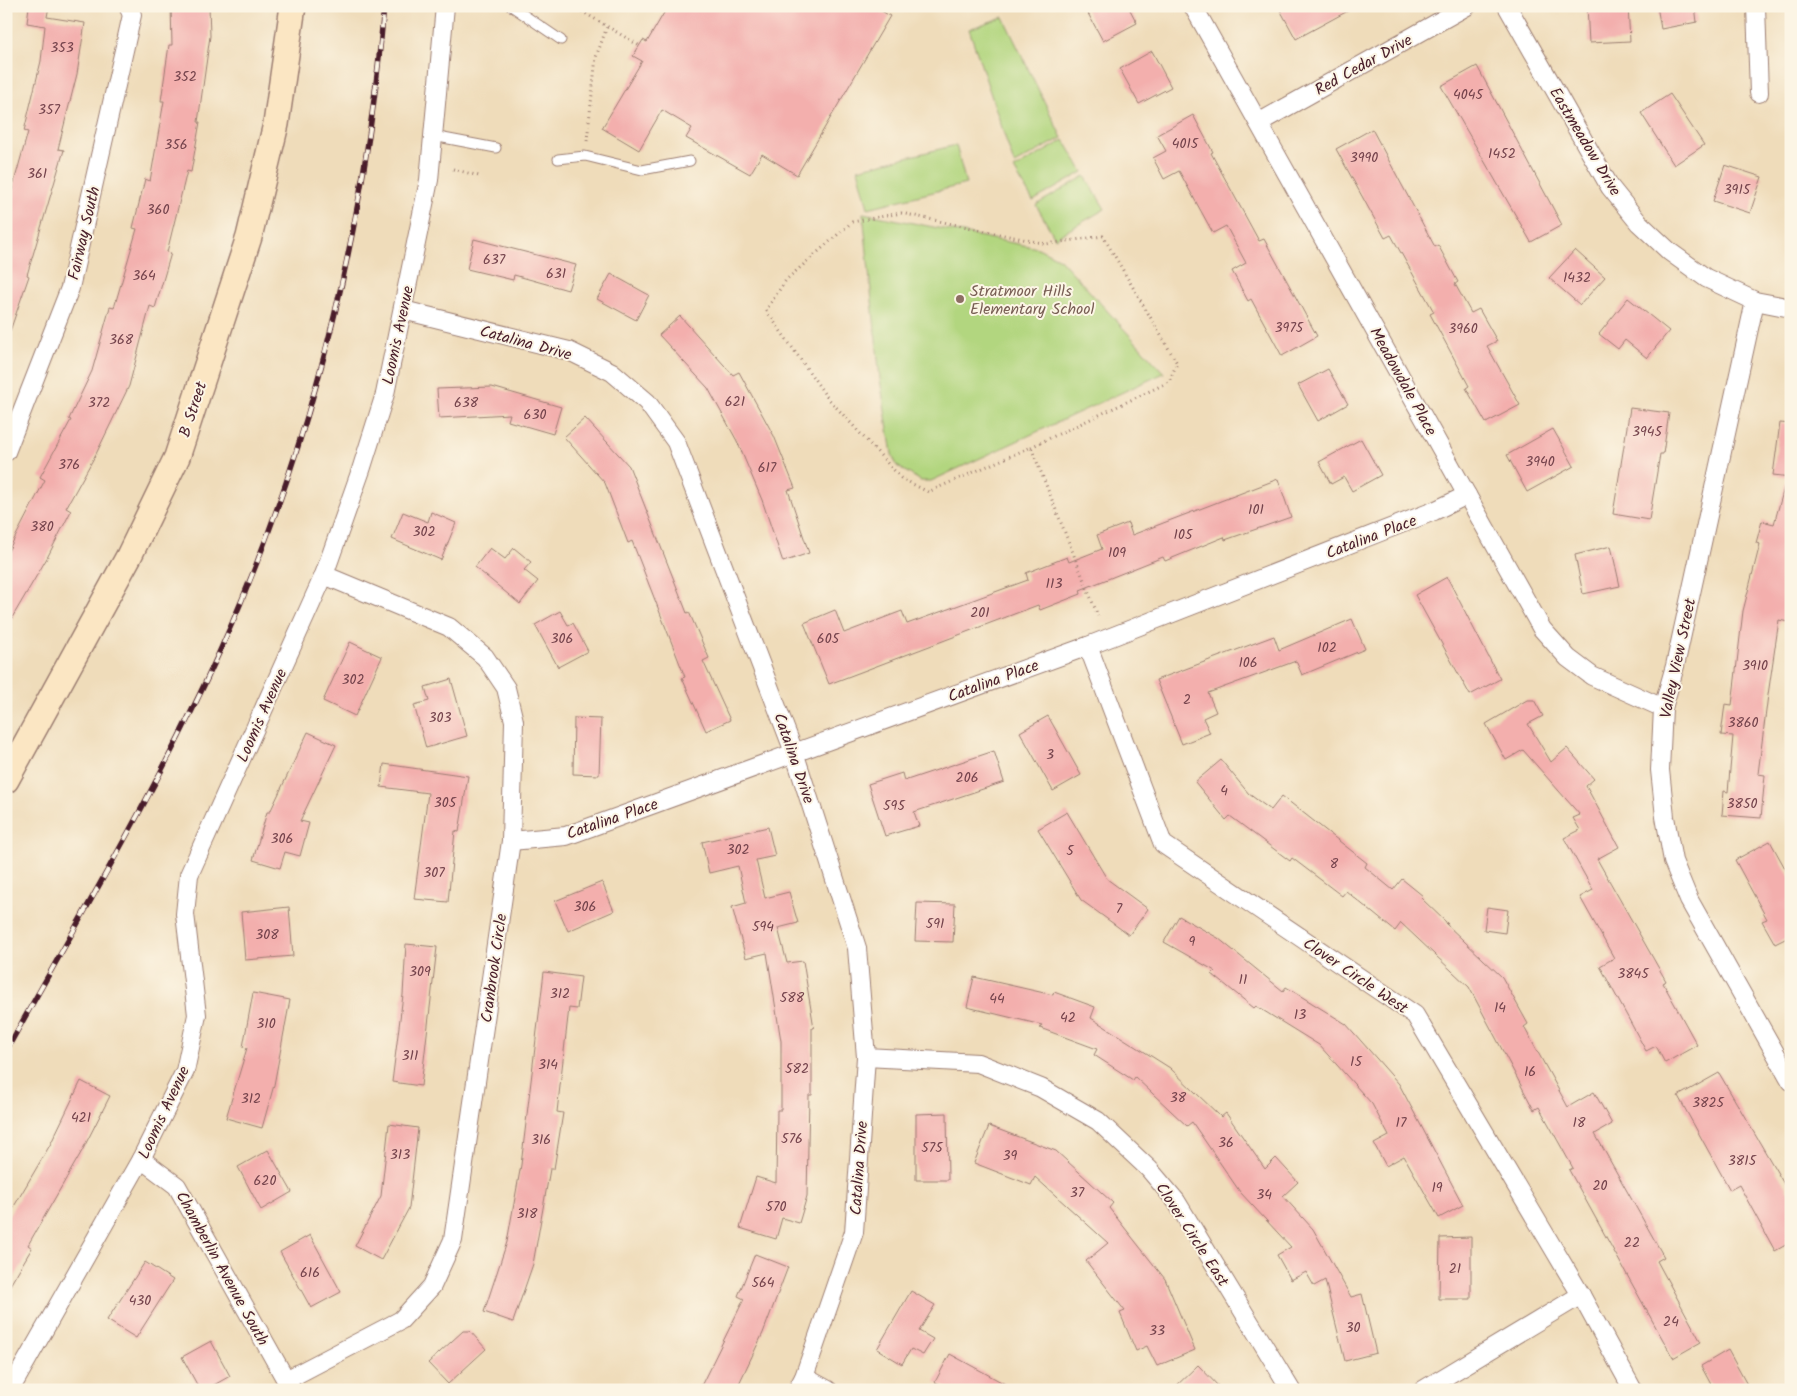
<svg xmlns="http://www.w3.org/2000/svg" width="1797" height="1396" font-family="Kalam,sans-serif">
	<rect width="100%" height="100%" fill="#fcf5e5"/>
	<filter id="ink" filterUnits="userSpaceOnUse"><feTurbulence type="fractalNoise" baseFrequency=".02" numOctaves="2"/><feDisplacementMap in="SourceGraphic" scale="10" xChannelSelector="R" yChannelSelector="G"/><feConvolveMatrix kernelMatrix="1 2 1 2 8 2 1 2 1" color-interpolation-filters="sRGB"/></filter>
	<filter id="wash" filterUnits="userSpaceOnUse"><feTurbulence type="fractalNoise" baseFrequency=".0096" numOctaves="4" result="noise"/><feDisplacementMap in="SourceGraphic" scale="20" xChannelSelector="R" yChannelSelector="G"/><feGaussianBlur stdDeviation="1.12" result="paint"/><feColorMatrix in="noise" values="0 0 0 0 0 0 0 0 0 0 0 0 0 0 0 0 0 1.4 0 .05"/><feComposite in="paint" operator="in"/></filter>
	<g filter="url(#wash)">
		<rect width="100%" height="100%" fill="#efdcba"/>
		<g fill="#b2d67f" stroke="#7e7a55">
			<path d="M1003 17 1062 138 1014 164 969 29Z"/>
			<path d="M1064 140 1083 172 1033 201 1014 169Z"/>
			<path d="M956 145 966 184 868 208 858 169Z"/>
			<path d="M1085 176 1105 209 1055 238 1036 205Z"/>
			<path d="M863 213 1038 248 1060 259 1164 373 931 481H921L897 466 892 454 880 379Z"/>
		</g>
		<g id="blocks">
			<g fill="#f3afad">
				<path d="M29 6H49L47 17 85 23 77 74 58 149 64 150 27 275 29 276 9 334 6 333V211L28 132 24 131 41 61 45 26 27 23Z"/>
				<path d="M171 6H209L210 36 198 122H200L191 172 187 171 167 252 171 253 155 308 150 306 129 386 96 454 66 508 71 511 47 558 6 628V555L45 480 40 477 71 420 69 419 92 371 110 307 114 308 137 229 133 228 145 179 150 181 164 101H161L169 45H172Z"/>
				<path d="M668 6H873L890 16 797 175 762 154 750 174 686 138 692 128 662 110 639 150 602 128 642 61 633 56 643 40 647 42Z"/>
				<path d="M1084 6H1128L1137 23 1103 41Z"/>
				<path d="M1278 6H1357L1296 39Z"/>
				<path d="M1587 6H1628L1630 41 1589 43Z"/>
				<path d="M1657 6H1695L1697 22 1661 29Z"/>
				<path d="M1152 51 1171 87 1139 104 1120 69Z"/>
				<path d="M1477 66 1562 225 1531 242 1441 86Z"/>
				<path d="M1670 94 1704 145 1674 165 1641 113Z"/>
				<path d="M1193 115 1213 152 1211 153 1259 241 1264 239 1317 336 1282 356 1251 299 1248 301 1232 271 1246 263 1226 226 1213 233 1179 171 1164 179 1153 158 1166 151 1157 135Z"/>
				<path d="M1372 129 1435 247 1438 245 1458 282 1455 284 1471 313 1479 309 1497 341 1487 346 1520 405 1486 423 1466 388 1469 386 1430 314 1434 312 1391 235 1385 238 1336 149Z"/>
				<path d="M1725 165 1762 177 1750 213 1713 201Z"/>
				<path d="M474 239 576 265 568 290 514 275 513 280 467 269Z"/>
				<path d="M1575 250 1605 277 1580 305 1549 278Z"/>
				<path d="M611 274 649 295 636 320 597 299Z"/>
				<path d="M1628 298 1669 331 1647 358 1625 340 1618 349 1599 334Z"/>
				<path d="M680 316 733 375 739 372 774 436 795 488 788 490 809 553 783 562 762 500 737 441 708 388 659 335Z"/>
				<path d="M1328 369 1348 404 1318 421 1298 385Z"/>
				<path d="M492 387 561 407 553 434 508 421 510 414 439 418 437 389Z"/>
				<path d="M1630 408 1669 413 1663 454H1660L1649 520 1613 514Z"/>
				<path d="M585 418 629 466 687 613 689 612 709 658 703 661 730 720 706 731 682 678 685 677 632 541 628 543 605 483 564 437Z"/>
				<path d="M1780 423 1791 424V477L1773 475Z"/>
				<path d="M1553 429 1574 466 1527 492 1507 455Z"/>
				<path d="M1361 439 1381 475 1352 491 1344 477 1331 484 1319 462Z"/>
				<path d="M1278 479 1291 517 1225 540 1224 537 1165 561 1163 557 1080 590 1081 594 1040 610 1038 605 829 684 804 623 835 610 844 633 902 611 907 624 1028 580 1026 573 1067 557 1069 562 1102 549 1097 535 1128 523 1132 535Z"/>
				<path d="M1786 481 1791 482V612L1788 622 1779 620 1768 695 1758 774 1765 775 1761 818 1722 815 1724 791 1728 792 1733 736 1721 735 1725 704 1732 705 1743 611 1760 544 1756 543 1762 521 1774 524Z"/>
				<path d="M403 512 428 522 431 512 456 523 441 560 392 539Z"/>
				<path d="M1611 546 1620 586 1583 594 1575 555Z"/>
				<path d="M490 548 505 559 514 548 531 562 524 570 538 581 520 604 475 567Z"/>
				<path d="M1447 577 1500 679 1470 695 1415 595Z"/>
				<path d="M560 611 568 625 573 623 588 651 558 667 535 625Z"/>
				<path d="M1352 619 1365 649 1302 675 1296 661 1208 693 1216 712 1203 718 1210 733 1182 744 1156 680 1274 636 1279 650Z"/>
				<path d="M350 642 382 657 355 716 323 701Z"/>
				<path d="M451 679 467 736 426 748 414 705 429 701 425 687Z"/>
				<path d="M1527 700H1534L1543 716 1528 724 1551 762 1567 748 1594 779 1586 786 1619 847 1597 859 1666 981 1663 983 1697 1045 1665 1063 1656 1046 1646 1051 1600 966 1614 958 1580 897 1593 890 1564 838 1580 830 1573 818 1580 815 1523 750 1506 760 1486 724Z"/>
				<path d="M1048 716 1081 775 1053 791 1020 732Z"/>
				<path d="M574 718 601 719 599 775 573 774Z"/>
				<path d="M308 732 336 745 300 821 309 823 300 856 285 852 280 868 253 860 267 812H270Z"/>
				<path d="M994 751 1004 782 914 812 919 826 885 836 868 784 902 773 904 781Z"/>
				<path d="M1221 760 1249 794 1271 810 1282 796 1367 863 1365 867 1393 890 1402 879 1423 896 1421 898 1448 924 1445 923 1502 977 1528 1024 1524 1027 1568 1107 1594 1092 1612 1124 1595 1134 1664 1257 1657 1261 1701 1342 1673 1358 1569 1170 1573 1168 1539 1107 1534 1110 1469 987 1401 923 1395 931 1346 891 1342 896 1292 858 1290 861 1230 816 1226 820 1195 782Z"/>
				<path d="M384 764 468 776 459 832 455 831 448 902 414 899 428 793 381 787Z"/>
				<path d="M1067 812 1107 879 1148 909 1129 935 1081 900 1038 829Z"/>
				<path d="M768 827 775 856 756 860 765 898 789 892 798 923 778 928 787 963 803 961 814 1028H812V1095H809L807 1196 799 1223 782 1218 776 1239 740 1228 756 1177 776 1183 777 1110H781V1041L767 953 746 958 732 907 746 903 738 866 709 873 702 842Z"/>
				<path d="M1770 841 1791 879V936L1775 944 1762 921 1767 919 1735 860Z"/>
				<path d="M602 882 614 911 568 931 555 901Z"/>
				<path d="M917 903 955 904 953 942 915 941Z"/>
				<path d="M289 907 293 956 245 960 241 912Z"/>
				<path d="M1487 907 1508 910 1505 933 1484 930Z"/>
				<path d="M1179 916 1218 938 1283 991 1286 987 1346 1024 1399 1084 1463 1205 1439 1218 1404 1156 1386 1166 1374 1144 1389 1136 1372 1104 1319 1045 1256 1006 1254 1008 1212 974 1215 971 1164 942Z"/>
				<path d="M406 944 437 947 421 1086 392 1082 403 995Z"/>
				<path d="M544 972 581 977 577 1009 569 1008 557 1112 563 1113 554 1169H550L533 1264 513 1322 484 1312 507 1242 521 1165Z"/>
				<path d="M974 977 1053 995 1054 992 1095 1007 1091 1018 1170 1068 1221 1117 1226 1113 1265 1169 1276 1158 1298 1182 1283 1196 1313 1229 1351 1297 1362 1294 1376 1353 1345 1361 1325 1280 1314 1286 1306 1272 1291 1280 1277 1255 1291 1247 1240 1192 1192 1122 1187 1126 1135 1077 1133 1080 1094 1055 1097 1049 1040 1028 1042 1025 967 1007Z"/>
				<path d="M253 993 290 1000 274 1085 262 1128 226 1118 247 1048 243 1047Z"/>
				<path d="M1719 1073 1791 1196V1242L1775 1251 1739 1185 1730 1190 1678 1096Z"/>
				<path d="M81 1081 110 1096 82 1151 28 1245 32 1248 6 1292V1220L50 1145Z"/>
				<path d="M947 1113 948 1180H916V1114Z"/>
				<path d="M389 1124 418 1128 409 1208 381 1260 355 1246 381 1196Z"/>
				<path d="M989 1126 1056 1151 1113 1203 1109 1208 1165 1279 1195 1350 1157 1366 1147 1346 1136 1351 1120 1313 1125 1311 1086 1261 1108 1243 1035 1177 1031 1185 974 1163Z"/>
				<path d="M268 1150 292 1192 261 1210 238 1167Z"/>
				<path d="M310 1235 341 1292 311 1308 280 1252Z"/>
				<path d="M1471 1237V1299H1439L1440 1238Z"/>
				<path d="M755 1254 788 1267 763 1333 736 1390H699L744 1299 738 1296Z"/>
				<path d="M145 1262 173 1280 136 1338 107 1320Z"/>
				<path d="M911 1291 935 1305 919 1331 933 1339 923 1355 911 1349 902 1364 877 1349Z"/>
				<path d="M463 1331H470L486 1349 448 1384 428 1363Z"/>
				<path d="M211 1341 230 1376 205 1390H200L182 1357Z"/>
				<path d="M1728 1350 1750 1390H1714L1701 1366Z"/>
				<path d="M950 1354 1016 1390H950L935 1382Z"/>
				<path d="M1198 1365 1222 1390H1172Z"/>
			</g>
		</g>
	</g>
	<g filter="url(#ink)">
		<use href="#blocks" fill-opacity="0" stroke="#9c7e72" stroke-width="1"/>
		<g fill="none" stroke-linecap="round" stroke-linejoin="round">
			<g stroke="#9c7e72" stroke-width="11">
				<g id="lane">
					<path d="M511 6 561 40"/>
					<path d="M433 136 496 148"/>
					<path d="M558 159 585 156 642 170 690 161"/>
				</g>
			</g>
			<g stroke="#9c7e72" stroke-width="20">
				<g id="street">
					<path d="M1193 6 1542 629 1568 658 1592 676 1663 708"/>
					<path d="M1507 6 1610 187 1639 223 1670 252 1706 278 1755 301 1791 308"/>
					<path d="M1756 6 1759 93"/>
					<path d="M1260 122 1467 6"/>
					<path d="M1755 301 1675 666 1663 708 1660 770 1665 817 1673 861 1689 900 1791 1081"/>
					<path d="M403 310 569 351 612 372 647 402 676 442 794 752 857 948 866 1057 854 1232 804 1377 797 1390"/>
					<path d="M6 452 70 288 132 15 128 6"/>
					<path d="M1088 646 1163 844 1415 1015 1581 1295 1633 1390"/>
					<path d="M511 841 566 836 1088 646 1434 511 1467 495"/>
					<path d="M866 1057 978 1063 1041 1088 1098 1121 1149 1169 1176 1201 1291 1390"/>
					<path d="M141 1159 177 1186 291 1389"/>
					<path d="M804 1377 828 1390"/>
					<path d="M286 1380 401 1320 432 1286 453 1240 511 841 514 721 506 688 485 657 449 627 324 575"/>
					<path d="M10 1390 141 1159 185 1071 197 1015 185 914 189 875 324 575 361 470 385 394 429 180 445 6"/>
					<path d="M1423 1390 1581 1295"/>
				</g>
			</g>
			<g stroke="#9c7e72" stroke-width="28">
				<path id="secondary" d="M6 780 129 556 177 457 249 237 276 124 293 6"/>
			</g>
			<g stroke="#9c7e72" stroke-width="3" stroke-dasharray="1 4" stroke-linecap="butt">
				<path d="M573 6 640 46"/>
				<path d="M587 141 596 57 607 27"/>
				<path d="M453 169 479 176"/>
				<path d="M1031 447 1169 382 1177 363 1103 236 1046 244 901 213 852 222 786 280 766 310 826 396 901 478 928 492 1031 447 1098 616"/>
			</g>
			<use href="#lane" stroke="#fff" stroke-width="9"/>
			<use href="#street" stroke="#fff" stroke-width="18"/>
			<use href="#secondary" stroke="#fbe6c3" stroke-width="25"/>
			<g stroke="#4a1f2b" stroke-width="5.5">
				<path id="rail" d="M6 1051C78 921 158 788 219 653 311 449 365 230 384 6"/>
			</g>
			<use href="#rail" stroke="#fcf5e5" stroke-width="4" stroke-dasharray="11" stroke-linecap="butt"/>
		</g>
	</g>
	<circle fill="#8d6e63" stroke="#fcf5e5" stroke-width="2" cx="960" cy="299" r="5"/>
	<g text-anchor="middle" stroke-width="4" stroke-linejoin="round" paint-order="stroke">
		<g font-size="14" fill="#74434c">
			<text x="62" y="52">353</text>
			<text x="185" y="81">352</text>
			<text x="1468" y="99">4045</text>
			<text x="49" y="114">357</text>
			<text x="1185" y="148">4015</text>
			<text x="176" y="149">356</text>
			<text x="1502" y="158">1452</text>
			<text x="1364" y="162">3990</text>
			<text x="37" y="178">361</text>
			<text x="1737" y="194">3915</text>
			<text x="158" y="214">360</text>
			<text x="494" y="264">637</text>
			<text x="556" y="278">631</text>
			<text x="144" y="280">364</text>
			<text x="1577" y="282">1432</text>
			<text x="1289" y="332">3975</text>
			<text x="1463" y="333">3960</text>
			<text x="121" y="344">368</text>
			<text x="735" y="406">621</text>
			<text x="99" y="407">372</text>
			<text x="466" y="407">638</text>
			<text x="535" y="419">630</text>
			<text x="1647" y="436">3945</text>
			<text x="1540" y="466">3940</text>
			<text x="69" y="469">376</text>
			<text x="767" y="472">617</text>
			<text x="1256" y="514">101</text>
			<text x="42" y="531">380</text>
			<text x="424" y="536">302</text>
			<text x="1183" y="539">105</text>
			<text x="1117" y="557">109</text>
			<text x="1054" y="588">113</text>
			<text x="980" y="617">201</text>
			<text x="562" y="643">306</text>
			<text x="828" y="643">605</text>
			<text x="1327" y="652">102</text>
			<text x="1248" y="667">106</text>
			<text x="1755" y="670">3910</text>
			<text x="353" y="684">302</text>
			<text x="1187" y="704">2</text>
			<text x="440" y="722">303</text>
			<text x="1743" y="727">3860</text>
			<text x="1050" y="759">3</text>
			<text x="967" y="782">206</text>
			<text x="1224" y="795">4</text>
			<text x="445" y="807">305</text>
			<text x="1742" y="808">3850</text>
			<text x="894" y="810">595</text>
			<text x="282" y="843">306</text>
			<text x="738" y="854">302</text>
			<text x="1070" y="855">5</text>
			<text x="1334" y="868">8</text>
			<text x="434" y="877">307</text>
			<text x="585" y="911">306</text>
			<text x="1119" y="913">7</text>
			<text x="935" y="928">591</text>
			<text x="763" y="931">594</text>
			<text x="267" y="939">308</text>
			<text x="1192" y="946">9</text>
			<text x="420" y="976">309</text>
			<text x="1633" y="978">3845</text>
			<text x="1243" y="984">11</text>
			<text x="560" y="998">312</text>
			<text x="792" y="1002">588</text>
			<text x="997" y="1003">44</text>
			<text x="1500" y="1012">14</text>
			<text x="1300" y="1019">13</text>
			<text x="1068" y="1022">42</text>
			<text x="266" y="1028">310</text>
			<text x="410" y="1060">311</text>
			<text x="1356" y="1066">15</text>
			<text x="548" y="1069">314</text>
			<text x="797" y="1073">582</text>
			<text x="1530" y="1076">16</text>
			<text x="1178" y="1102">38</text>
			<text x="251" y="1103">312</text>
			<text x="1708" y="1107">3825</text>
			<text x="81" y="1122">421</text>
			<text x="1401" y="1127">17</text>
			<text x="1579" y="1127">18</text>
			<text x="792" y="1143">576</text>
			<text x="541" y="1144">316</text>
			<text x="1226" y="1147">36</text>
			<text x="932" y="1152">575</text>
			<text x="400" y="1159">313</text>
			<text x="1010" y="1160">39</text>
			<text x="1742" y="1165">3815</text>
			<text x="265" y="1185">620</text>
			<text x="1600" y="1190">20</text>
			<text x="1437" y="1192">19</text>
			<text x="1077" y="1197">37</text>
			<text x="1264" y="1199">34</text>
			<text x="776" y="1211">570</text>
			<text x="527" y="1218">318</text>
			<text x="1632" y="1247">22</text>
			<text x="1455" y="1273">21</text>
			<text x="310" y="1277">616</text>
			<text x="763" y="1287">564</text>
			<text x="140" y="1305">430</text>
			<text x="1671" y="1326">24</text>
			<text x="1353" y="1332">30</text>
			<text x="1157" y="1335">33</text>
		</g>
		<g font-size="16" fill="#4a1f2b" stroke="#fcf5e5">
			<text transform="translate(1363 64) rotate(-29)" y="6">Red Cedar Drive</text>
			<text transform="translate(1586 141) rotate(59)" y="6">Eastmeadow Drive</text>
			<text transform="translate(83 233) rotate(-77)" y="6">Fairway South</text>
			<text transform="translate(397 335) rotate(-78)" y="6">Loomis Avenue</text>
			<text transform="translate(526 342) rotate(15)" y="6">Catalina Drive</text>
			<text transform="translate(1404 381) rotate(61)" y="6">Meadowdale Place</text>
			<text transform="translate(192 409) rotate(-72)" y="6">B Street</text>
			<text transform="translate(1371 536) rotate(-21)" y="6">Catalina Place</text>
			<text transform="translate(1677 658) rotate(-78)" y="6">Valley View Street</text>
			<text transform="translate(993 680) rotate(-20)" y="6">Catalina Place</text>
			<text transform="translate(261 715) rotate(-66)" y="6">Loomis Avenue</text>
			<text transform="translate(795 758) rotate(71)" y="6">Catalina Drive</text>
			<text transform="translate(612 818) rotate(-19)" y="6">Catalina Place</text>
			<text transform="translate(493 968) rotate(-82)" y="6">Cranbrook Circle</text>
			<text transform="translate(1356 975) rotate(34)" y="6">Clover Circle West</text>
			<text transform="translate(163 1112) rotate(-65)" y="6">Loomis Avenue</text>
			<text transform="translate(858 1168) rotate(-86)" y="6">Catalina Drive</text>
			<text transform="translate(1193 1234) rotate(57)" y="6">Clover Circle East</text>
			<text transform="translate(223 1268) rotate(61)" y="6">Chamberlin Avenue South</text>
		</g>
		<g font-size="16" fill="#785e54" stroke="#fcf5e5" text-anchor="start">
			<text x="970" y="296">Stratmoor Hills<tspan x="970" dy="18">Elementary School</tspan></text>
		</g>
	</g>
	<rect width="1797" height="1396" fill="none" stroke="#fcf5e5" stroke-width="25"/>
</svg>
